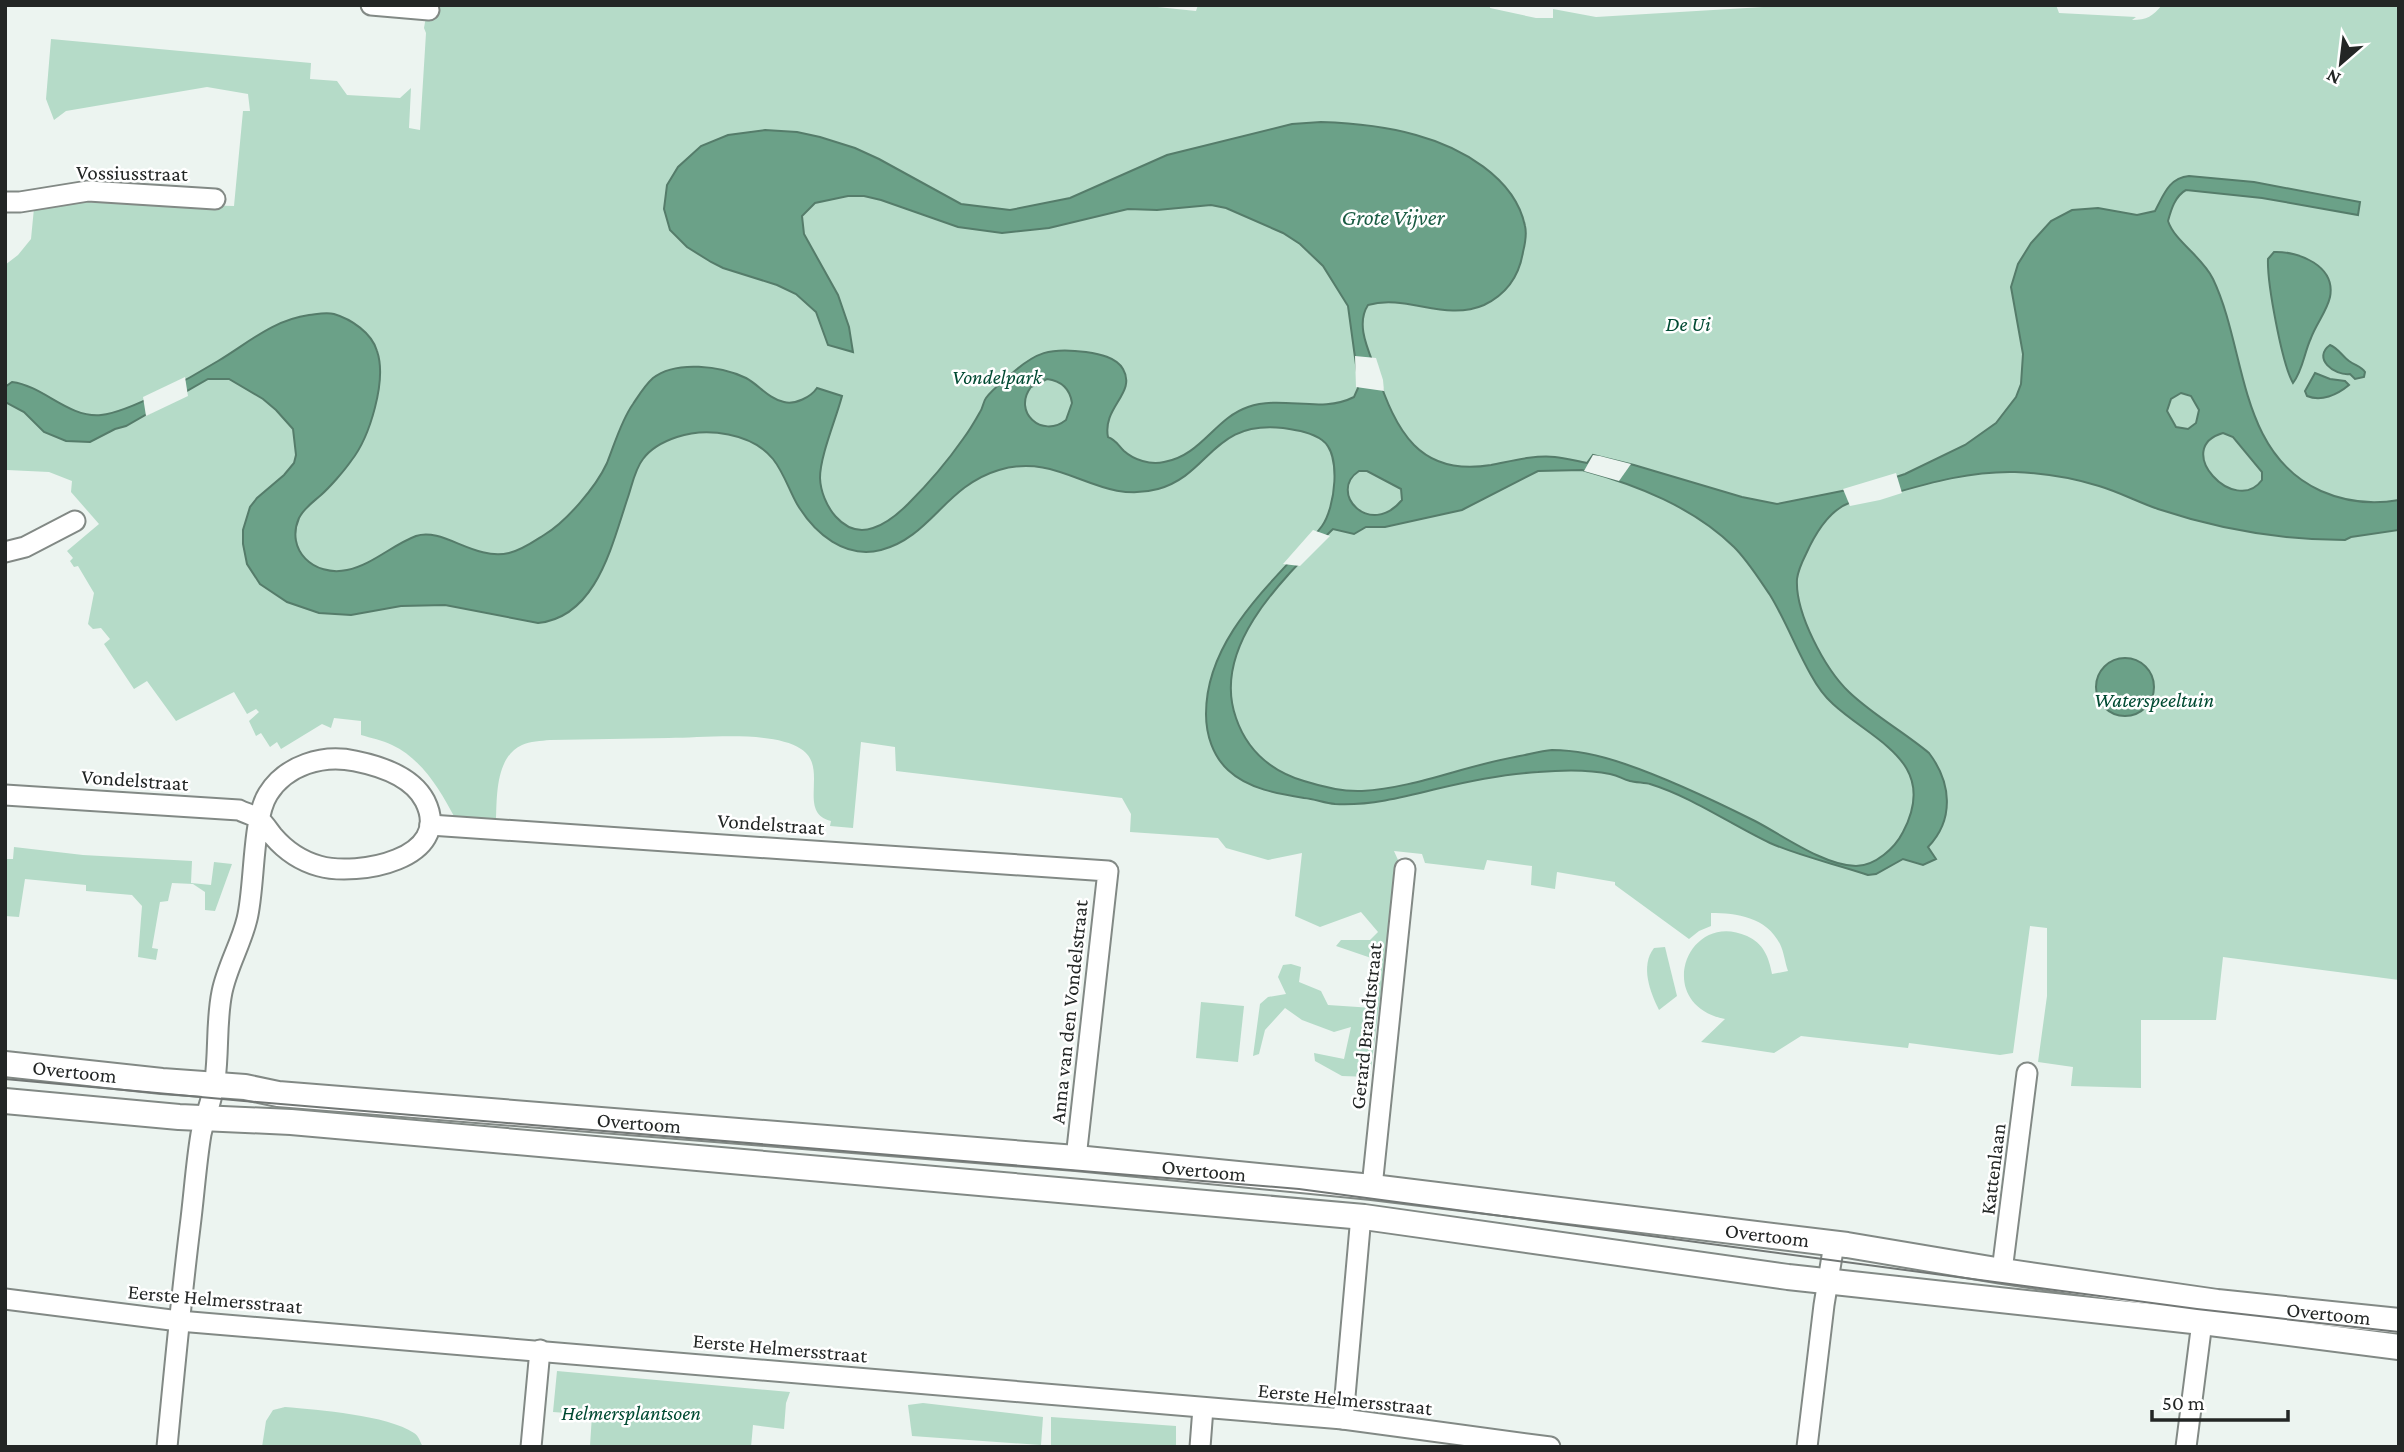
<svg xmlns="http://www.w3.org/2000/svg" width="2404" height="1452" font-family="'Crimson Pro',serif">
	<rect width="100%" height="100%" fill="#ecf4f0"/>
	<g fill="#b5dbc8">
		<path d="M428 5H1138L1196 11 1198 5H1490V8L1536 18H1553V9L1596 17 1797 5H2056L2059 13 2136 17 2132 20C2147 20 2153 16 2162 5H2399V980L2223 957 2216 1020H2141V1088L2071 1086 2073 1067 2038 1062 2047 996V928L2030 926 2013 1053 2000 1055 1909 1043 1908 1048 1801 1036 1774 1053 1701 1042 1725 1019C1652 1004 1687 909 1747 936 1763 943 1769 957 1772 974L1788 971C1785 963 1784 952 1780 944 1766 917 1737 913 1711 913V926L1699 931 1689 939 1615 885V882L1557 872 1555 889 1531 885 1532 866 1487 860 1484 870 1425 863 1422 854 1394 851 1398 860 1370 1077 1342 1076 1315 1061 1314 1053 1344 1059 1351 1027 1334 1032 1302 1020 1285 1008 1265 1030 1259 1054 1253 1056 1260 1004 1268 997 1286 994 1278 977 1283 965 1291 964 1301 967 1299 982 1321 991 1328 1005 1373 1008 1378 994 1368 981 1377 960 1336 946 1341 940H1370L1378 932 1361 912 1320 927 1295 916 1302 853 1268 860 1226 848 1218 838 1130 832 1131 814 1122 798 896 771 895 747 861 742 853 828 830 826 831 821C796 813 830 767 801 749 773 730 703 738 669 738 629 739 589 739 550 740 541 741 530 741 522 745 495 757 497 798 496 822L455 818C440 790 422 759 392 745 382 740 371 738 361 735V721L334 718 331 728 322 724 281 749 277 742 270 747 261 733 256 736 249 721 259 712 256 709 247 714 234 692 176 721 147 681 134 689 104 644 110 639 101 628 93 629 88 624 94 593 78 566 74 567 70 561 73 558 67 551 99 524 71 492 72 481 49 472 7 470 5 466V265L18 255 31 239 34 208 85 202 234 206 243 111H250L248 94 207 87 66 111 54 120 46 99 51 39 311 63 310 79 337 81 347 95 400 98 411 88 409 128 420 130 426 33 424 28Z"/>
		<path d="M14 847 83 855 192 861 191 883 211 885 214 862 232 864 215 911 205 910V892L193 884 172 883 168 901 160 902 152 948 158 949 156 960 138 957 142 906 132 895 86 891V885L25 879 19 917 5 916V859H13Z"/>
		<path d="M1665 947 1677 996 1659 1010C1650 992 1640 966 1654 948Z"/>
		<path d="M1201 1002 1244 1006 1238 1062 1196 1058Z"/>
		<path d="M557 1371 790 1392 786 1403 784 1429 753 1425 751 1447 590 1446 592 1415 553 1412Z"/>
		<path d="M923 1403 1043 1417 1041 1445 912 1436 908 1405Z"/>
		<path d="M285 1407C319 1410 387 1415 414 1433 419 1436 420 1442 423 1447H262L266 1421 273 1410Z"/>
		<path d="M1051 1417 1176 1426V1447H1051Z"/>
	</g>
	<g fill="#6ba188" stroke="#557c6a" stroke-width="2" fill-rule="evenodd">
		<path d="M1321 122C1353 123 1385 126 1416 135 1460 147 1515 177 1525 226 1527 234 1525 244 1523 252 1519 277 1507 294 1484 305 1445 322 1407 294 1368 305 1355 325 1369 351 1376 371 1396 431 1419 477 1491 465 1512 461 1533 455 1555 457 1565 458 1576 461 1587 463L1593 455 1634 465 1742 497 1777 504 1872 485 1905 474 1965 445 1996 423 2016 397 2021 384 2023 354 2011 287 2018 264 2031 243 2051 221 2072 210 2098 208 2137 215 2155 211C2164 194 2169 178 2189 176L2254 182 2360 202 2358 215 2262 198 2186 190C2175 196 2171 210 2168 221 2175 242 2202 256 2213 279 2247 350 2237 453 2321 491 2346 502 2371 505 2399 500V530L2351 537 2345 540C2281 540 2218 529 2158 509 2138 502 2119 492 2099 486 2073 478 2042 473 2015 472 1972 471 1932 482 1891 494 1878 498 1862 498 1849 503 1828 511 1815 534 1806 554 1802 562 1798 571 1797 579 1795 613 1825 669 1849 692 1873 715 1904 732 1929 753 1951 782 1955 819 1928 847L1936 859 1923 865 1903 859 1876 874 1868 875C1836 864 1802 857 1770 843 1730 824 1692 797 1650 784 1645 783 1634 782 1630 781 1620 778 1620 776 1610 774 1587 769 1561 770 1538 772 1505 774 1469 781 1436 789 1404 797 1369 806 1335 804 1324 803 1315 799 1304 798 1279 794 1248 789 1228 770 1213 756 1206 735 1206 714 1206 650 1253 601 1294 557 1303 547 1314 537 1322 526 1335 508 1342 454 1322 440 1311 432 1296 430 1283 428 1212 420 1211 474 1158 489 1097 506 1062 451 999 470 945 486 931 537 881 550 845 559 815 534 797 504 789 490 784 473 773 459 752 433 707 427 677 437 665 441 651 448 643 459 635 469 632 485 628 497 612 544 597 617 538 623L445 605 401 606 351 615 319 613 287 602 260 584 247 564 243 544V530L250 507 257 498 284 475 294 463 296 455 293 429 276 410 263 399 229 379H208L126 426 115 429 90 442 66 441 44 432 24 412 5 402V387L12 382C44 386 68 418 101 415 130 412 192 377 218 361 248 343 273 320 309 315 318 314 326 312 334 314 351 319 372 333 377 351 387 380 370 437 351 461 344 471 330 487 321 495 313 502 304 508 299 518 285 550 314 577 347 570 372 565 392 545 416 536 443 527 474 561 509 553 522 550 533 542 544 535 566 522 596 487 607 463 615 443 621 421 633 404 639 395 645 385 653 378 676 360 721 366 746 378 759 385 769 399 784 402 795 405 811 397 817 388L842 396C836 419 820 456 820 478 821 504 843 538 873 528 886 524 899 513 908 504 928 484 947 462 963 439 969 431 975 421 980 412 983 408 983 402 986 398 992 390 1001 383 1009 376 1035 352 1050 347 1086 352 1099 354 1116 357 1123 369 1137 393 1102 407 1108 437 1116 440 1118 445 1124 451 1134 460 1150 465 1164 462 1201 456 1215 418 1248 407 1283 395 1321 414 1354 397L1358 388 1357 372 1348 306 1323 266 1300 244 1283 233 1226 208 1211 205 1157 210 1128 209 1049 228 1002 233 958 227 881 200 864 196H848L815 203 802 216 804 234 838 295 849 327 853 352 828 345 816 312 796 294 777 285 723 268 711 262 687 247 670 230 664 209 667 185 678 167 701 146 728 135 765 130 797 132 820 137 855 148 879 159 961 204 1010 210 1070 198 1167 155 1292 124ZM1047 379C1062 381 1070 389 1072 403L1066 420C1042 439 1012 412 1031 387ZM2181 393 2191 396 2199 410 2196 423 2188 429 2176 427 2167 411 2171 399ZM2223 433 2233 437 2262 472V480C2235 517 2171 448 2223 433ZM1582 470C1637 485 1693 507 1734 547 1748 561 1759 579 1770 595 1786 621 1796 649 1811 675 1817 686 1824 696 1833 704 1873 741 1940 762 1903 832 1895 848 1875 866 1856 866 1825 866 1782 835 1755 821 1713 800 1669 779 1625 764 1602 756 1577 750 1552 750 1540 751 1527 755 1515 757 1464 766 1414 788 1362 791 1343 792 1323 787 1304 781 1271 771 1247 750 1236 718 1210 645 1287 575 1333 529L1354 534 1366 527H1385L1462 510 1538 471ZM1359 471H1367L1401 489 1402 500C1370 539 1327 492 1359 471Z"/>
		<path d="M2274 252C2299 251 2336 266 2330 297 2327 311 2316 324 2311 338 2304 353 2303 370 2293 383 2282 364 2267 283 2268 259Z"/>
		<path d="M2330 345C2338 348 2342 356 2349 361 2356 366 2361 366 2365 372L2364 377 2355 379 2350 374C2334 376 2312 358 2330 345Z"/>
		<path d="M2315 373 2330 379 2345 381 2349 385C2337 395 2321 402 2307 396L2305 391Z"/>
		<circle cx="2125" cy="687" r="29"/>
	</g>
	<g fill="#ecf4f0">
		<path d="M1355 356 1376 358 1383 380 1384 391 1356 387Z"/>
		<path d="M185 377 188 396 146 416 143 397Z"/>
		<path d="M1593 455 1600 456 1631 464 1619 481 1584 471Z"/>
		<path d="M1896 473 1902 493 1880 500 1850 506 1843 489Z"/>
		<path d="M1313 530 1330 536 1300 566 1283 564Z"/>
	</g>
	<g fill="none" stroke-linecap="round" stroke-linejoin="round">
		<g stroke="#828985" stroke-width="23">
			<g id="minor">
				<path d="M371 5 429 10"/>
				<path d="M5 202H20L88 191 215 199"/>
				<path d="M5 552 25 547 75 521"/>
				<path d="M5 795 239 810C245 813 253 815 259 819 264 823 269 831 273 836 285 850 301 861 319 866 357 877 454 859 425 801 412 776 380 766 355 761 323 754 286 765 268 794 252 819 255 888 247 919 241 944 227 967 222 992 216 1021 219 1051 215 1080 213 1098 205 1116 201 1134 196 1164 194 1196 190 1227 181 1300 174 1373 167 1447"/>
				<path d="M430 825 1108 871 1076 1158"/>
				<path d="M1372 1187 1405 869"/>
				<path d="M2002 1271 2027 1073"/>
				<path d="M5 1299 179 1321 1343 1419 1550 1447"/>
				<path d="M1343 1419 1360 1227 1364 1217"/>
				<path d="M531 1447 540 1350"/>
				<path d="M1200 1447 1203 1408"/>
				<path d="M1807 1447 1824 1305 1834 1244"/>
				<path d="M2186 1447 2202 1322"/>
			</g>
		</g>
		<g stroke="#828985" stroke-width="28">
			<g id="major">
				<path id="s1" d="M5 1064 162 1081 245 1087 278 1094 1076 1158 1372 1187 1847 1245 2002 1271 2217 1302 2399 1321"/>
				<path d="M5 1101 179 1117 291 1122 1364 1217 1788 1277 2202 1322 2399 1347"/>
			</g>
		</g>
		<use href="#minor" stroke="#fff" stroke-width="19"/>
		<use href="#major" stroke="#fff" stroke-width="24"/>
		<path stroke="#727775" stroke-width="2" d="M5 1079 244 1101 1299 1189 2197 1309 2399 1332"/>
	</g>
	<g text-anchor="middle" stroke-width="5" stroke-linejoin="round" paint-order="stroke">
		<g font-size="21" fill="#232625" stroke="#fff">
			<text transform="translate(132 173) rotate(1)" y="7">Vossiusstraat</text>
			<text transform="translate(135 780) rotate(4)" y="7">Vondelstraat</text>
			<text transform="translate(771 824) rotate(4)" y="7">Vondelstraat</text>
			<text transform="translate(1069 1012) rotate(-84)" y="7">Anna van den Vondelstraat</text>
			<text transform="translate(1366 1026) rotate(-84)" y="7">Gerard Brandtstraat</text>
			<text dy="7" stroke="none"><textPath href="#s1" startOffset="70">Overtoom</textPath></text>
			<text dy="7" stroke="none"><textPath href="#s1" startOffset="637">Overtoom</textPath></text>
			<text transform="translate(1993 1169) rotate(-83)" y="7">Kattenlaan</text>
			<text dy="7" stroke="none"><textPath href="#s1" startOffset="1204">Overtoom</textPath></text>
			<text dy="7" stroke="none"><textPath href="#s1" startOffset="1771">Overtoom</textPath></text>
			<text transform="translate(215 1299) rotate(5)" y="7">Eerste Helmersstraat</text>
			<text dy="7" stroke="none"><textPath href="#s1" startOffset="2338">Overtoom</textPath></text>
			<text transform="translate(780 1348) rotate(5)" y="7">Eerste Helmersstraat</text>
			<text transform="translate(1345 1399) rotate(6)" y="7">Eerste Helmersstraat</text>
		</g>
		<g font-size="21" font-style="italic" fill="#004a32" stroke="#fff">
			<text x="1688" y="331">De Ui</text>
			<text x="997" y="384">Vondelpark</text>
			<text x="2154" y="707">Waterspeeltuin</text>
			<text x="631" y="1420">Helmersplantsoen</text>
		</g>
		<g font-size="23" font-style="italic" fill="#1b5d44" stroke="#fff">
			<text x="1393" y="225">Grote Vijver</text>
		</g>
	</g>
	<rect width="2404" height="1452" fill="none" stroke="#232625" stroke-width="14"/>
	<g transform="translate(2341 63) rotate(208)" stroke="#ffffff" stroke-width="5" paint-order="stroke">
	<path d="M0-5L12 26L0 18L-12 26Z" fill="#232625"/>
	<text y="-10" font-size="19" font-weight="bold" text-anchor="middle" fill="#232625">N</text>
	</g>
	<path d="M2152 1410v10h136v-10" fill="none" stroke="#232625" stroke-width="3.5"/>
	<text x="2162" y="1410" font-size="21" fill="#232625" stroke="#ffffff" stroke-width="5" paint-order="stroke">50 m</text>
</svg>
